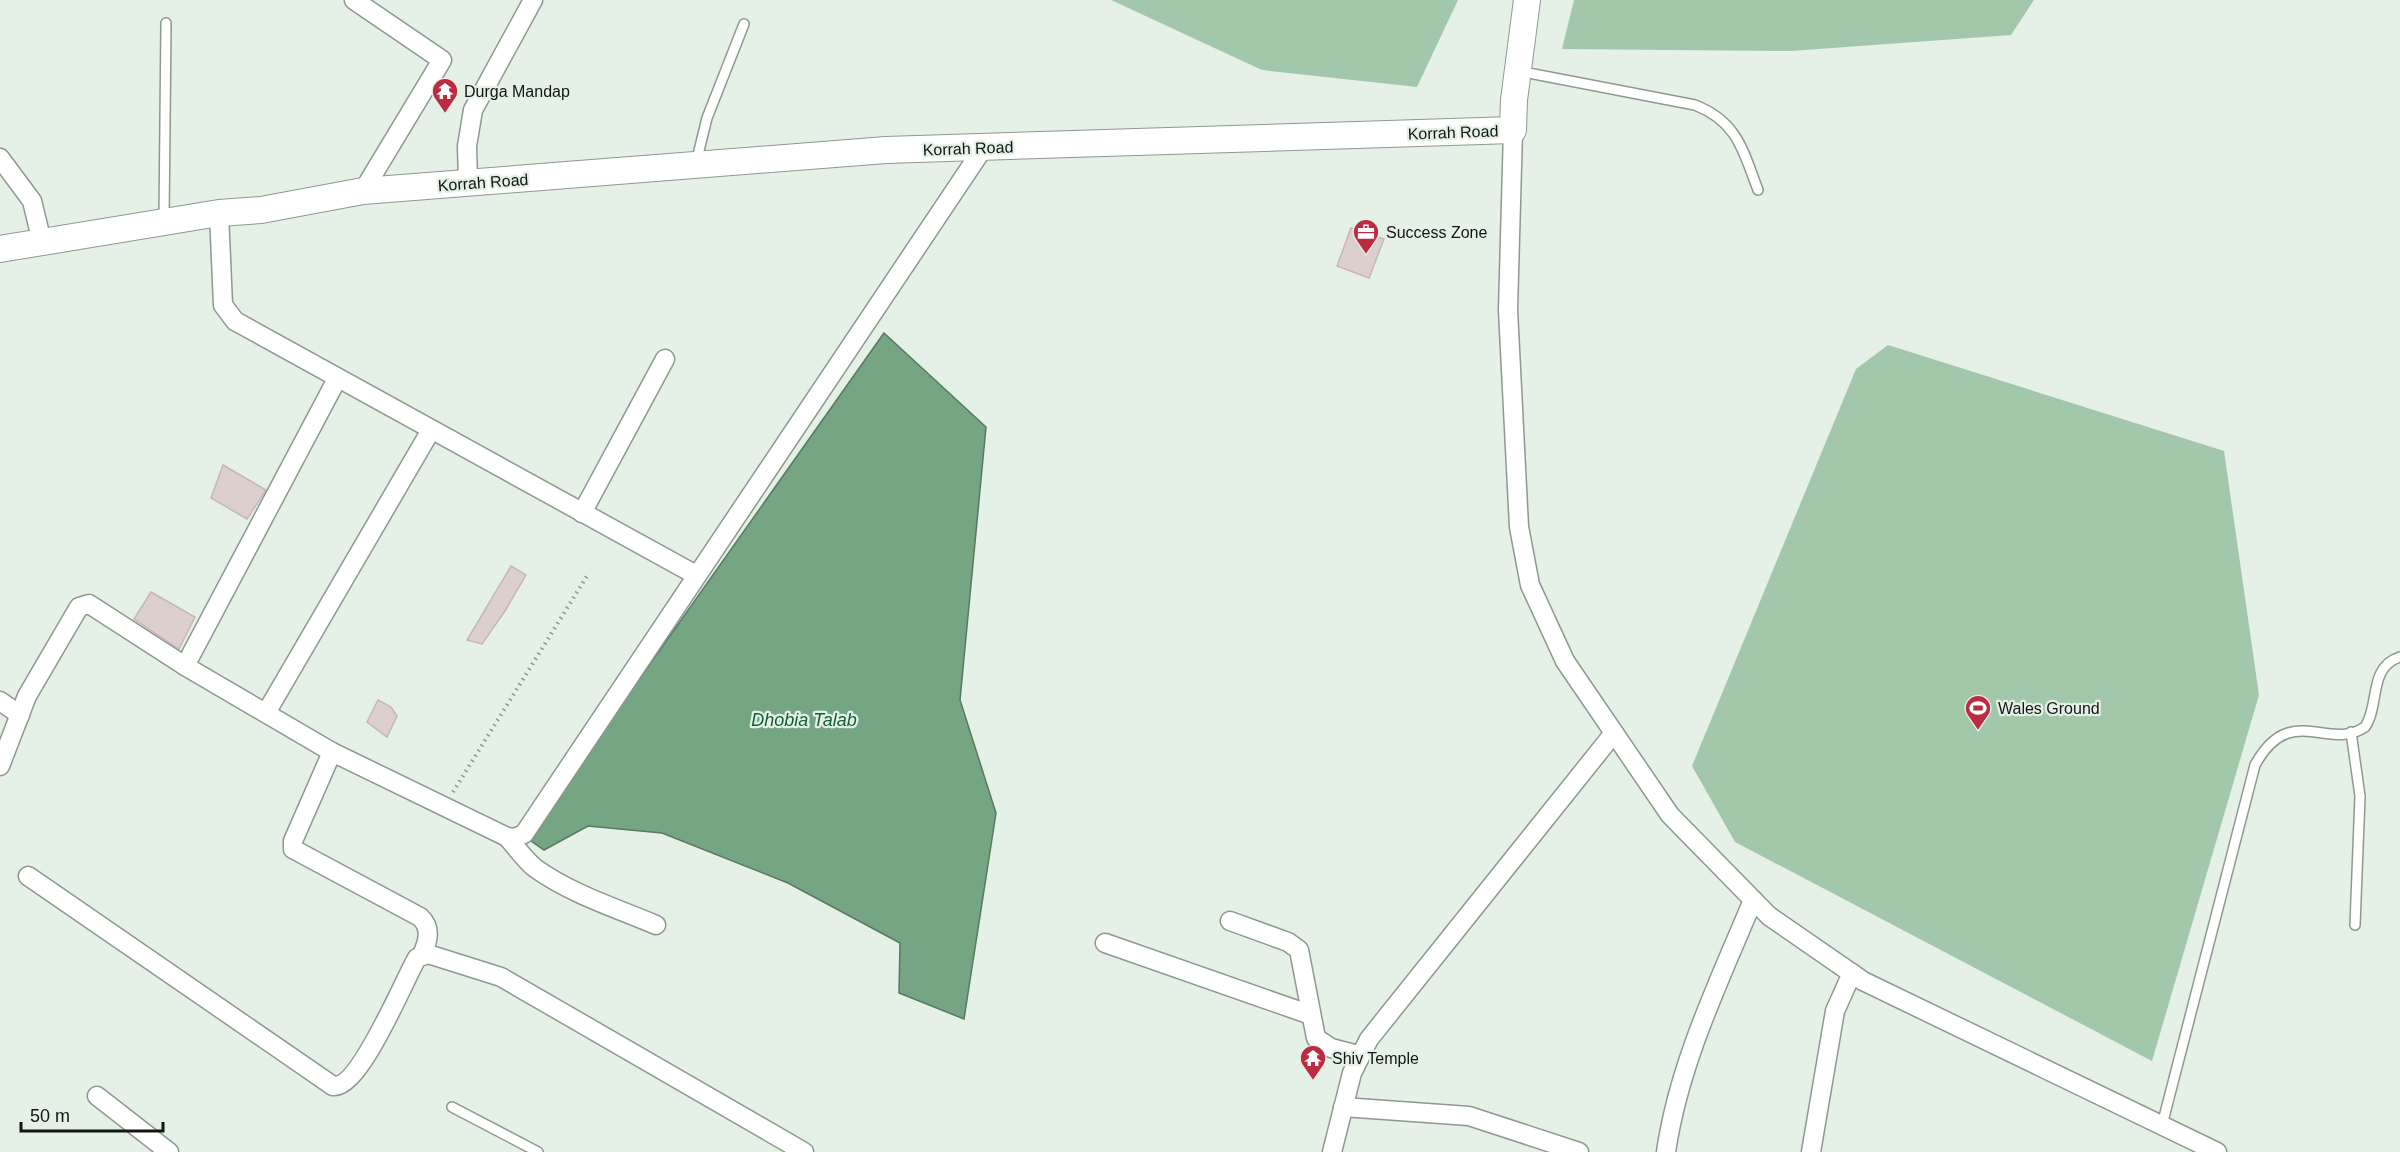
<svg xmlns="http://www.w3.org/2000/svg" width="2400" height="1152" font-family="Helvetica,sans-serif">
	<rect width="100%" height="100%" fill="#e5f0e7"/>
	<g fill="#a2c7ab">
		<path d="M1111 0H1458L1417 87 1262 70Z"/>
		<path d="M1574 0H2034L2011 35 1791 51 1562 49Z"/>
		<path d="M1888 345 2224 451 2259 695 2152 1061 1735 842 1692 766 1856 369Z"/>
	</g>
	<path fill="#75a582" stroke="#577a61" stroke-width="1.5" d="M884 333 986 427 960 700 996 813 964 1019 899 993 900 943 788 883 662 833 588 826 544 850 527 838Z"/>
	<g fill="#decfcf" stroke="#c6b7b7" stroke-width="1.5">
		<path d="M1351 228 1384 239 1369 278 1337 266Z"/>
		<path d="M223 465 266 490 247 519 211 498Z"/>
		<path d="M511 566 526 575 505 611 482 644 467 640Z"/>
		<path d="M151 592 195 617 179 649 134 619Z"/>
		<path d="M378 700 391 707 397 716 387 737 367 722Z"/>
	</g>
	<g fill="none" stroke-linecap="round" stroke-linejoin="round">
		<g stroke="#8e9890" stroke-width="12">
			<g id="service">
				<path d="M1518 71 1695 105C1738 122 1743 151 1758 190"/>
				<path d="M696 163 707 118 744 24"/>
				<path d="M164 219 166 23"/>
				<path d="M2351 732 2360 796 2355 925"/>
				<path d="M452 1107 538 1152"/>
				<path d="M2162 1125 2255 765C2290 701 2328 752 2365 727 2380 705 2368 667 2400 657"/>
			</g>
		</g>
		<g stroke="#8e9890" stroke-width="21">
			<g id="minor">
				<path d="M354 0 442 60 363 191"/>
				<path d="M1513 130 1508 310 1519 527 1530 585 1565 661 1670 815 1769 916 1863 981 2217 1152"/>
				<path d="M0 158 32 201 42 242"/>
				<path d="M468 183 467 146 473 110 533 0"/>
				<path d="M219 213 223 305 235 321 696 575"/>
				<path d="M582 513 665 359"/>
				<path d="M185 666 337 379"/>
				<path d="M0 701 20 715"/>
				<path d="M266 713 431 430"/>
				<path d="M332 752 293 841V849L420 917C432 928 428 941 422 955"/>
				<path d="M0 766 27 696 79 607 89 604 185 666 332 752 507 837 514 838 524 834 984 147"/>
				<path d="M507 837C516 847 525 860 535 868 571 894 616 908 656 925"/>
				<path d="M28 876 333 1086C360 1089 404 980 417 958L428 954 501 977 804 1152"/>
				<path d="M1230 921 1288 942 1299 950 1316 1038 1331 1048 1358 1055"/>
				<path d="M1105 943 1311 1015"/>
				<path d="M97 1096 169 1152"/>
				<path d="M1343 1107 1469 1116 1579 1152"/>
				<path d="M1332 1152 1352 1073 1369 1039 1614 733"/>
				<path d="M1666 1152C1679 1063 1719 982 1753 900"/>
				<path d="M1811 1152 1835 1011 1852 973"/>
			</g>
		</g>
		<g stroke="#8e9890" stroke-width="28">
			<path id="secondary" d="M0 249 219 213 261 210 363 191 886 150 1513 130 1514 100 1527 0"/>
		</g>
		<path stroke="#8d958e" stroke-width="4" stroke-dasharray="1.5 4.5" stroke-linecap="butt" d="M453 792 587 576"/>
		<use href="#service" stroke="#fff" stroke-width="9"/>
		<use href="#minor" stroke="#fff" stroke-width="18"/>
		<use href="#secondary" stroke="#fff" stroke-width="26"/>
	</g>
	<defs>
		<g id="temple-pin" transform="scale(1.35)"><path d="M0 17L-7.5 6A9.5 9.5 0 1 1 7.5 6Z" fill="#bc2b41" stroke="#e5f0e7"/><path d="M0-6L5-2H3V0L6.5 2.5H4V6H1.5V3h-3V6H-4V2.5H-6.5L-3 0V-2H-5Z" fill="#fff"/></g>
		<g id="office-pin" transform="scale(1.35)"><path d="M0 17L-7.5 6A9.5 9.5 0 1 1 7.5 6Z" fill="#bc2b41" stroke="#e5f0e7"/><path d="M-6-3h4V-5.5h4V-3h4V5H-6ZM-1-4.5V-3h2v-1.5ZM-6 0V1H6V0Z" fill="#fff"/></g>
		<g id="stadium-pin" transform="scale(1.35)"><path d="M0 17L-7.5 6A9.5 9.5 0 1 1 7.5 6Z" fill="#bc2b41" stroke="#e5f0e7"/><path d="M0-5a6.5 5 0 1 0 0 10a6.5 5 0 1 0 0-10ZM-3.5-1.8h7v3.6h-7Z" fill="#fff"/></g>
	</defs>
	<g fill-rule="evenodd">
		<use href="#temple-pin" x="445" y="91"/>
		<use href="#office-pin" x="1366" y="232"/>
		<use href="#stadium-pin" x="1978" y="708"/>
		<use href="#temple-pin" x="1313" y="1058"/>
	</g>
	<g text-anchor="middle" stroke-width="4.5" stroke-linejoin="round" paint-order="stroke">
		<g font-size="16" fill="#121613" stroke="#e5f0e7" text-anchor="start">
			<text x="464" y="97">Durga Mandap</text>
			<text x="1386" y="238">Success Zone</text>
			<text x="1998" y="714">Wales Ground</text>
			<text x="1332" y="1064">Shiv Temple</text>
		</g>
		<g font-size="16" fill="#121613" stroke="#e5f0e7">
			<text transform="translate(1453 132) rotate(-2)" y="6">Korrah Road</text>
			<text transform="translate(968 148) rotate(-2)" y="6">Korrah Road</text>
			<text transform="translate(483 182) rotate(-4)" y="6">Korrah Road</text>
		</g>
		<g font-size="18" font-style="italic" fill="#115f33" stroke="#e5f0e7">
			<text x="804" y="726">Dhobia Talab</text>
		</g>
	</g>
	<path d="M21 1122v9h142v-9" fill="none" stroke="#121613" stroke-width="3"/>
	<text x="30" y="1122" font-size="18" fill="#121613" stroke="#e5f0e7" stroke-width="4.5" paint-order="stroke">50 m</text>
</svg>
